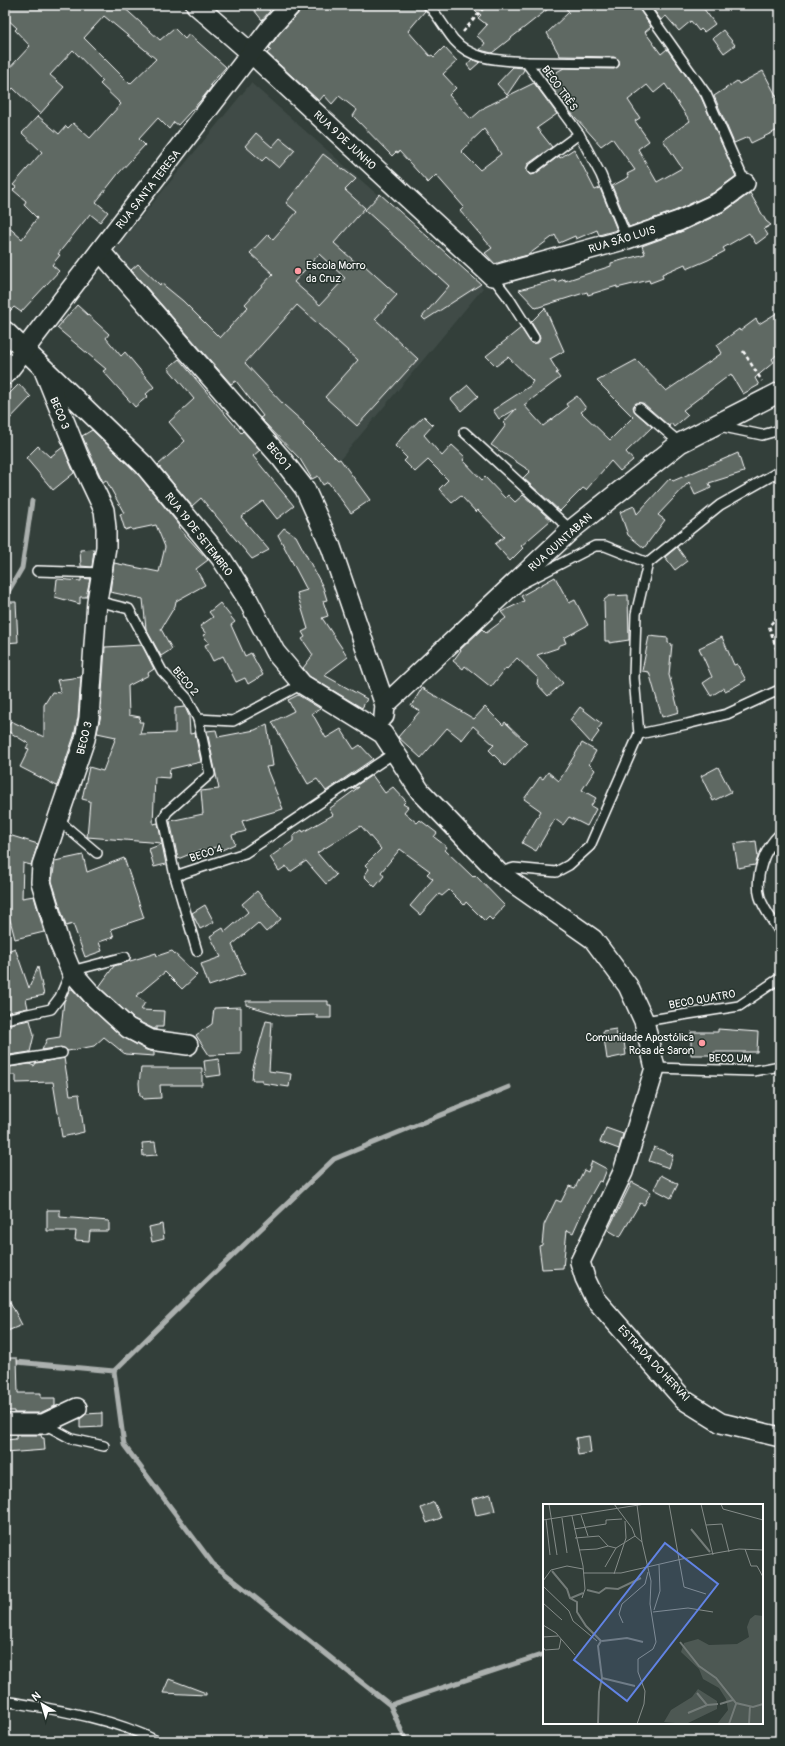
<svg xmlns="http://www.w3.org/2000/svg" width="785" height="1746" font-family="Pangolin,sans-serif">
	<rect width="100%" height="100%" fill="#333f3a"/>
	<filter id="ink" filterUnits="userSpaceOnUse"><feTurbulence type="fractalNoise" baseFrequency=".025" numOctaves="2"/><feDisplacementMap in="SourceGraphic" scale="8" xChannelSelector="R" yChannelSelector="G"/><feConvolveMatrix kernelMatrix="1 2 1 2 8 2 1 2 1" color-interpolation-filters="sRGB"/></filter>
	<g filter="url(#ink)">
		<path fill="#404c47" d="M251 83 483 288 333 468 220 349 112 253Z"/>
		<g fill="none" stroke-linecap="round" stroke-linejoin="round">
			<g stroke="#abb0ae" stroke-width="5">
				<path d="M5 597 22 568 32 501"/>
				<path d="M5 1361 114 1371 124 1445 213 1564 390 1705 406 1741"/>
				<path d="M114 1371 204 1283 334 1159 509 1087"/>
				<path d="M390 1705 544 1654"/>
			</g>
		</g>
		<g fill="#5f6964" stroke="#fff" fill-rule="evenodd">
			<path d="M5 5H121L160 40 174 28 185 39 189 34 226 67 210 85 212 86 201 100 178 125 174 122 169 129 158 118 139 139 145 145 118 174 96 202 108 212 100 222 90 214 58 254 60 255 52 265 59 271 21 312 14 307 5 316V224L22 239 37 218 24 205 26 201 13 190 16 187 13 185 42 152 22 133 38 116 59 134 66 126 68 128 73 123 90 138 121 104 100 84 103 81 73 50 50 75 64 87 40 114 13 88 5 97V73L30 46 15 30 17 28 5 17ZM104 16 156 59 130 84 84 38Z"/>
			<path d="M250 5H263L270 11 262 20Z"/>
			<path d="M306 5H422L425 11 408 31 430 56 432 55 434 57 444 47 457 61 443 74 456 88 449 95 471 119 485 107 534 83 557 114 537 128 552 147 528 164 527 172 530 175 535 174 559 156 560 158 574 149 595 190 600 188 617 230 599 235 597 230 576 239 575 236 559 243 555 235 528 255 516 258 515 257 495 264 485 253 492 248 460 211 464 207 436 175 428 183 399 151 398 153 396 152 392 156 353 116 357 110 339 96 332 104 324 95 319 101 267 53 271 50 269 48 279 34ZM484 129 501 154 480 170 461 151Z"/>
			<path d="M468 5H553L492 53 480 50 485 43 477 36 487 25 478 18 481 15Z"/>
			<path d="M563 5H637L651 27 645 32 661 54 667 49 701 97 736 176 713 193 675 211 629 227 612 186 629 177 627 174 635 170 612 138 601 146 566 107 545 78 564 68 614 69 619 66V60L614 57 560 56 547 33 569 12ZM665 84 690 121 663 140 682 168 657 182 638 149 649 141 635 121 640 118 628 100 647 85 654 93Z"/>
			<path d="M650 5H701L715 24 704 32 701 29 699 31 691 21 679 31 666 16 661 20Z"/>
			<path d="M723 30 735 45 724 53 713 38Z"/>
			<path d="M472 59 480 62 471 70 467 65Z"/>
			<path d="M513 67 523 68 524 70 507 95 497 84Z"/>
			<path d="M763 71 780 103V129L751 143 748 137 734 143 714 96 737 81 739 84Z"/>
			<path d="M256 133 272 147 280 138 295 150 279 168 266 157 262 161 245 146Z"/>
			<path d="M323 154 356 179 345 190 365 208 334 243 362 268 364 265 397 295 375 319 418 359 357 426 325 397 358 360 297 305 245 363 284 405 304 423 303 425 338 460 340 459 370 500 351 513 328 482 323 485 318 476 312 479 300 459 260 418 263 416 236 381 231 384 131 270 138 264 160 285 161 283 183 301 220 338 248 307 245 304 273 274 250 253 268 234 273 239 297 212 286 203ZM319 254 345 278 320 305 294 282Z"/>
			<path d="M750 193 766 221 771 225 764 229 768 235 756 244 749 233 723 248 725 251 708 260 687 269 685 264 662 274 663 278 650 283 649 280 617 288V286L588 295 587 292 536 308 519 290 555 280 556 282 565 279V281L611 266V263L645 254 642 246 683 231 724 212Z"/>
			<path d="M380 194 466 271 481 284 425 320 422 317 449 286 365 210Z"/>
			<path d="M77 305 109 334 106 338 121 356 125 352 154 387 146 394 148 396 135 407 103 371 106 369 57 328Z"/>
			<path d="M545 308 564 351 550 359 558 372 556 373 560 378 524 405 543 426 568 407 566 404 577 396 586 408 581 412 610 440 633 417 597 381 636 360 666 391 722 353 717 345 739 329 740 331 756 319 759 324 780 311V352L772 359 774 362 755 378 759 385 743 394 731 374 683 410 688 415 674 427 671 423 669 426 643 403 635 404 633 407 635 412 652 427 626 452 633 460 620 471 611 461 586 490 583 488 560 511 523 478 530 471 491 445 506 425 503 423 516 409 499 419 493 410 530 386 533 381 508 357 496 366 486 356 521 328 531 343H538L540 337 531 322Z"/>
			<path d="M179 359 241 433 243 431 260 450 253 456 294 506 277 519 263 501 241 517 269 550 252 559 201 498 192 506 158 465 185 441 169 422 194 399 168 368Z"/>
			<path d="M19 384 31 397 5 424V398Z"/>
			<path d="M468 385 478 396 461 411 451 399Z"/>
			<path d="M424 416 433 425 424 435 442 456 452 445 465 457 463 460 482 480 485 477 505 498 508 495 515 502 523 495 551 520 521 546 523 548 510 561 495 544 504 537 478 510 476 512 461 496 452 503 439 489 448 480 428 460 415 472 404 461 407 458 395 446 404 435Z"/>
			<path d="M92 430 136 472 180 526 178 527 208 560 196 569 205 585 176 601 175 606 161 629 172 649 161 656 146 629 143 599 110 592 114 563 159 572 165 547 156 525 132 530 131 528 125 530 120 514 124 513 106 480 103 482 82 436Z"/>
			<path d="M38 446 50 457 63 447 74 473 53 490 26 458Z"/>
			<path d="M738 453 744 472 709 483 711 488 695 495 689 482 658 515 665 520 644 548 628 535 620 512 634 506 637 514 670 478 673 481Z"/>
			<path d="M284 528 296 536 323 587 327 600 323 601 328 616 322 618 348 657 324 675 367 699 362 708 309 676 303 668 313 655 302 639 305 637 302 632 308 629 297 593 307 590 278 535Z"/>
			<path d="M677 547 687 561 675 570 665 557Z"/>
			<path d="M94 549 92 567 81 566 80 550Z"/>
			<path d="M555 577 569 603 575 600 588 625 564 638 566 643 558 646V648L537 655 563 683 548 696 537 684 538 678 517 658 507 669 506 668 491 687 465 666 463 669 453 661 461 650H460L482 629 486 633 506 618 501 612 524 601 521 596Z"/>
			<path d="M81 578 90 579 86 597H80V604L55 597 57 579 81 581Z"/>
			<path d="M628 595 629 640 609 643V641H605L604 600 609 596Z"/>
			<path d="M5 602H16L18 642 5 643Z"/>
			<path d="M220 603 235 622 231 625 245 656 251 653 263 675 248 684 245 678 236 682 223 656 213 661 205 645 209 643 203 635 206 634 200 626 213 617 209 612Z"/>
			<path d="M649 636 668 638V643L672 644 669 675 679 712 662 717 649 672 642 671Z"/>
			<path d="M722 637 734 665 737 664 746 680 734 687 725 691 724 688 711 696 703 683 712 677 699 648Z"/>
			<path d="M142 645 154 669 148 673 149 675 128 686 129 715 140 717 139 722H143L140 734 175 733V708L185 707 189 716 190 734 195 733 201 762 170 769 169 778 155 777 153 824 158 823 162 843 87 837 90 801 82 799 89 767 103 771 116 737 97 733 102 710 101 709 105 647Z"/>
			<path d="M81 677 78 717 74 736 57 786 20 767 29 749 26 748 29 744 6 730 11 721 44 737V705L52 692 61 693 57 680Z"/>
			<path d="M422 688 474 719 485 707 503 725 505 722 527 743 505 766 489 750 494 745 473 726 462 740 447 728 421 758 398 737 420 711 411 706Z"/>
			<path d="M298 695 321 709 312 713 326 738 341 729 354 749 360 745 373 759 326 791 317 779 308 784 272 722 294 711 288 700Z"/>
			<path d="M580 707 602 724 597 730 599 732 591 743 570 720Z"/>
			<path d="M267 724 273 766 266 767 283 809 242 821 246 831 232 835 235 844 222 850 221 846 195 852 178 859 170 821 203 814 201 791 219 789 207 731 216 730 218 737 255 730Z"/>
			<path d="M582 743 596 751 589 764 595 770 582 790 596 798 591 806 596 809 587 826 569 817 563 825 555 819 536 851 522 843 541 811 524 799 540 777 543 779 548 772 559 781Z"/>
			<path d="M718 767 731 792 713 801 701 776Z"/>
			<path d="M372 775 385 793 393 787 406 801 403 804 408 807 404 812 417 823 420 820 437 833 434 837 447 847 445 850 473 877 475 875 505 906 492 920 489 917 485 921 466 902 464 905 449 890 442 896 439 894 420 915 410 906 433 879 427 874 430 871 400 849 381 872 384 876 375 887 364 876 369 869 365 865 381 849 361 826 317 853 336 875 326 884 306 861 290 872 286 866 279 871 270 857 293 841V836L302 830 303 832 333 815 329 809 359 787 351 789Z"/>
			<path d="M9 835 38 844 31 865 23 863 22 898 34 896 44 932 15 939 9 916H5V848Z"/>
			<path d="M756 841 758 857 755 865 738 868 734 844Z"/>
			<path d="M162 844 166 864 154 867 149 849Z"/>
			<path d="M83 855 87 872 124 858 144 918 111 929 114 937 99 942 102 951 85 957 73 924 66 926 52 881 55 861Z"/>
			<path d="M257 891 281 919 266 932 258 923 232 945 245 974 209 986 201 964 221 957 210 936 223 928 225 932 248 912 242 904Z"/>
			<path d="M205 905 214 922 200 929 192 913Z"/>
			<path d="M15 948 29 988 38 967 44 995 26 999 28 1008 5 1013V952Z"/>
			<path d="M172 951 197 975 182 989 165 972 136 996 145 1002 141 1010 164 1011 163 1027H156V1030L134 1019 99 987 114 966 156 953 157 956Z"/>
			<path d="M70 989H72L86 1004 121 1036 146 1050 154 1052V1056L125 1054 104 1037 94 1046 68 1051 61 1047 42 1050 47 1039 60 1037 64 1001Z"/>
			<path d="M246 1001H328V1005H331V1018H317V1015L284 1016 246 1005Z"/>
			<path d="M241 1007V1054L209 1055 196 1035 212 1024 214 1008Z"/>
			<path d="M30 1020 34 1035 30 1052 9 1055 5 1025Z"/>
			<path d="M266 1021 272 1022 269 1071 291 1074 289 1087 262 1083V1080H252L253 1068Z"/>
			<path d="M616 1029 617 1036 623 1035 626 1055 607 1059 603 1031Z"/>
			<path d="M718 1029 758 1032 757 1052H714V1055H691V1032H718Z"/>
			<path d="M64 1058 70 1095 79 1094 84 1132 62 1137 53 1082 16 1083V1075H10V1067L29 1064 34 1066 36 1063Z"/>
			<path d="M219 1059 221 1075 206 1077 204 1061Z"/>
			<path d="M141 1068H202V1085H160L161 1098 143 1099 142 1096H140L139 1083Z"/>
			<path d="M606 1128 623 1134 619 1149 600 1142Z"/>
			<path d="M155 1142 157 1155 143 1156 142 1143Z"/>
			<path d="M654 1147 673 1155 669 1168 649 1161Z"/>
			<path d="M592 1161 607 1169 602 1182 599 1181 584 1208 573 1233 567 1230 563 1268 542 1269 539 1246 542 1245 544 1225 556 1200 561 1202 569 1186 575 1188 584 1170 588 1172Z"/>
			<path d="M661 1175 678 1184 671 1198 654 1189Z"/>
			<path d="M632 1182 651 1192 644 1205 640 1203 620 1237 608 1230Z"/>
			<path d="M47 1210H60V1217L109 1221V1231H90L89 1241 75 1240 76 1231H47Z"/>
			<path d="M162 1224 164 1239 152 1242 149 1227Z"/>
			<path d="M5 1292 22 1325 5 1332Z"/>
			<path d="M5 1358H17L18 1393H41V1398H55V1406L40 1413H14V1411H5Z"/>
			<path d="M102 1413V1427L80 1428V1419L86 1414Z"/>
			<path d="M16 1435H41L42 1438H44L45 1450 5 1453V1440L16 1439Z"/>
			<path d="M589 1436 591 1453 578 1455 576 1438Z"/>
			<path d="M491 1494 495 1511 476 1515 472 1499Z"/>
			<path d="M434 1502 441 1518 427 1523 421 1508Z"/>
			<path d="M169 1679 206 1693V1695L163 1693Z"/>
		</g>
		<g fill="none" stroke-linecap="round" stroke-linejoin="round">
			<g stroke="#fff" stroke-width="12">
				<g id="lane">
					<path d="M428 5C438 15 445 29 454 40 472 61 501 60 526 62L579 134 601 175 627 239"/>
					<path d="M643 5 706 94 745 183"/>
					<path d="M526 62 614 63"/>
					<path d="M532 169 579 134"/>
					<path d="M492 276 508 297 534 338"/>
					<path d="M639 408 680 443"/>
					<path d="M719 426 762 435 780 430"/>
					<path d="M464 432 571 530"/>
					<path d="M37 571 102 573"/>
					<path d="M523 583 595 546H605L648 563 720 505 780 471"/>
					<path d="M97 601 129 609 162 671 187 698 198 719 233 721 302 684"/>
					<path d="M639 734 687 724 727 714 779 690"/>
					<path d="M58 820 97 853"/>
					<path d="M780 834C772 841 765 853 762 863 752 896 763 906 780 932"/>
					<path d="M500 872 514 868 556 872 569 865 590 846 639 734 634 678 636 614 648 563"/>
					<path d="M175 876 245 853 394 753"/>
					<path d="M197 951 175 876 163 819 167 812 210 774 198 719"/>
					<path d="M5 1019 51 1009 60 997 71 971 125 957"/>
					<path d="M644 1021 739 1006 780 978"/>
					<path d="M5 1062 62 1053"/>
					<path d="M655 1068 753 1071 780 1066"/>
					<path d="M44 1424 72 1439 104 1446"/>
					<path d="M5 1701C57 1710 109 1717 157 1741"/>
				</g>
			</g>
			<g stroke="#fff" stroke-width="22">
				<g id="street">
					<path d="M196 5 252 54 492 276 627 239 679 221 719 202 745 183"/>
					<path d="M100 251 281 458 305 489 331 547 385 705"/>
					<path d="M5 331 144 465 221 558 248 600 275 652 302 684 383 734 420 791 499 873 593 939 628 986 644 1021 655 1068 623 1172 580 1262 585 1278 595 1299 684 1400 721 1423 780 1437"/>
					<path d="M43 368 78 455 104 510 106 528V547L97 601 89 718 85 739 42 865 41 882 59 942 71 971 93 996 128 1028 151 1040 188 1045"/>
					<path d="M5 375 271 27 291 5"/>
					<path d="M384 716 385 705 571 530 680 443 780 392"/>
					<path d="M5 1424H43L77 1408"/>
				</g>
			</g>
			<g stroke="#fff" stroke-width="2.5" stroke-dasharray="4 3" stroke-linecap="butt">
				<path d="M463 32 486 5"/>
				<path d="M743 351 762 381"/>
				<path d="M779 678V657L769 626 780 614"/>
			</g>
			<use href="#lane" stroke="#26332d" stroke-width="9"/>
			<use href="#street" stroke="#26332d" stroke-width="19"/>
		</g>
	</g>
	<g fill="#ff9aa2" stroke="#26332d" stroke-width="1.5">
		<circle cx="298" cy="271" r="4"/>
		<circle cx="702" cy="1043" r="4"/>
	</g>
	<g text-anchor="middle" stroke-width="3" stroke-linejoin="round" paint-order="stroke">
		<g font-size="11" fill="#fff" stroke="#26332d">
			<text transform="translate(560 88) rotate(54)" y="4">BECO TRÊS</text>
			<text transform="translate(345 140) rotate(43)" y="4">RUA 9 DE JUNHO</text>
			<text transform="translate(148 189) rotate(-52)" y="4">RUA SANTA TERESA</text>
			<text transform="translate(622 239) rotate(-17)" y="4">RUA SÃO LUIS</text>
			<text transform="translate(60 413) rotate(67)" y="4">BECO 3</text>
			<text transform="translate(279 456) rotate(51)" y="4">BECO 1</text>
			<text transform="translate(199 534) rotate(52)" y="4">RUA 19 DE SETEMBRO</text>
			<text transform="translate(560 542) rotate(-42)" y="4">RUA QUINTABAN</text>
			<text transform="translate(186 681) rotate(50)" y="4">BECO 2</text>
			<text transform="translate(84 738) rotate(-76)" y="4">BECO 3</text>
			<text transform="translate(206 853) rotate(-18)" y="4">BECO 4</text>
			<text transform="translate(702 999) rotate(-10)" y="4">BECO QUATRO</text>
			<text transform="translate(730 1058) rotate(1)" y="4">BECO UM</text>
			<text transform="translate(654 1363) rotate(47)" y="4">ESTRADA DO HERVAI</text>
		</g>
		<g font-size="11" fill="#fff" stroke="#26332d" text-anchor="start">
			<text x="306" y="269">Escola Morro<tspan x="306" dy="13">da Cruz</tspan></text>
			<text x="694" y="1041" text-anchor="end">Comunidade Apostólica<tspan x="694" dy="13">Rosa de Saron</tspan></text>
		</g>
	</g>
	<g transform="translate(543 1504)">
		<rect width="220" height="220" fill="#333f3a"/>
		<path d="M212 111 220 112V220H174L185 206 183 195 176 184 160 175 156 165 138 148 141 139 155 135 166 141 194 140 206 133 204 123 207 115ZM155 185 174 197V205L143 220 121 218 128 206 149 193Z" fill="#4d5853"/>
		<path fill="none" stroke="#737b78" stroke-width="2" d="M148 25 167 48M9 67 24 85 27 94 34 98V108L43 122 58 137 55 142 59 174 56 188 55 220M44 86 56 89 63 84 75 85 98 74M28 94 40 89M59 137 84 134 100 138M137 138 156 162 173 174 193 199 210 203 220 200M59 174 92 182M154 189 164 201M177 200 190 196M145 209 164 201 175 200M186 220 193 200M206 220 207 202"/>
		<path fill="none" stroke="#858c89" stroke-width="1" d="M6 0 14 51M71 0 89 24 92 32 99 38 108 77 107 100 113 138 110 145 95 155V168L102 187 101 200 94 220M126 0 141 83 163 90M158 0 170 51M178 0 180 5 220 16M94 1 99 38M38 11 45 32M29 12 40 62 42 85 39 94M19 14 24 49M3 15 7 51M0 16 102 0M163 21 179 20 186 48M31 25 63 20V16L79 15M32 34 56 32 65 42M202 45 208 62H214L220 73M36 46 54 45 65 42 73 44M62 63 73 44 92 32M8 66 24 62 40 65M40 69H78L139 55 196 45 220 46M71 70 83 34 82 17M0 77 8 66M0 82 26 107 30 117 54 137M0 99 19 116M111 106 117 87 116 61M110 108 145 104 170 108M80 119 76 110 79 100 102 80 105 68M0 121 13 129 32 151M0 133 15 132M0 143 2 146 16 145 18 135"/>
		<path fill="#6183e4" fill-opacity="0.15" stroke="#6183e4" stroke-width="2" d="M122 39 175 80 84 197 31 156Z"/>
		<rect width="220" height="220" fill="none" stroke="#fff" stroke-width="2"/>
	</g>
	<rect width="785" height="1746" fill="none" stroke="#26332d" stroke-width="20"/>
	<rect x="10" y="10" width="765" height="1726" fill="none" stroke="#fff" stroke-width="1.5" filter="url(#ink)"/>
	<g transform="translate(42 1704) rotate(322)" stroke="#26332d" stroke-width="3" paint-order="stroke">
	<path d="M0-3L7 15L0 10L-7 15Z" fill="#ffffff"/>
	<text y="-6" font-size="11" font-weight="bold" text-anchor="middle" fill="#ffffff">N</text>
	</g>
</svg>
